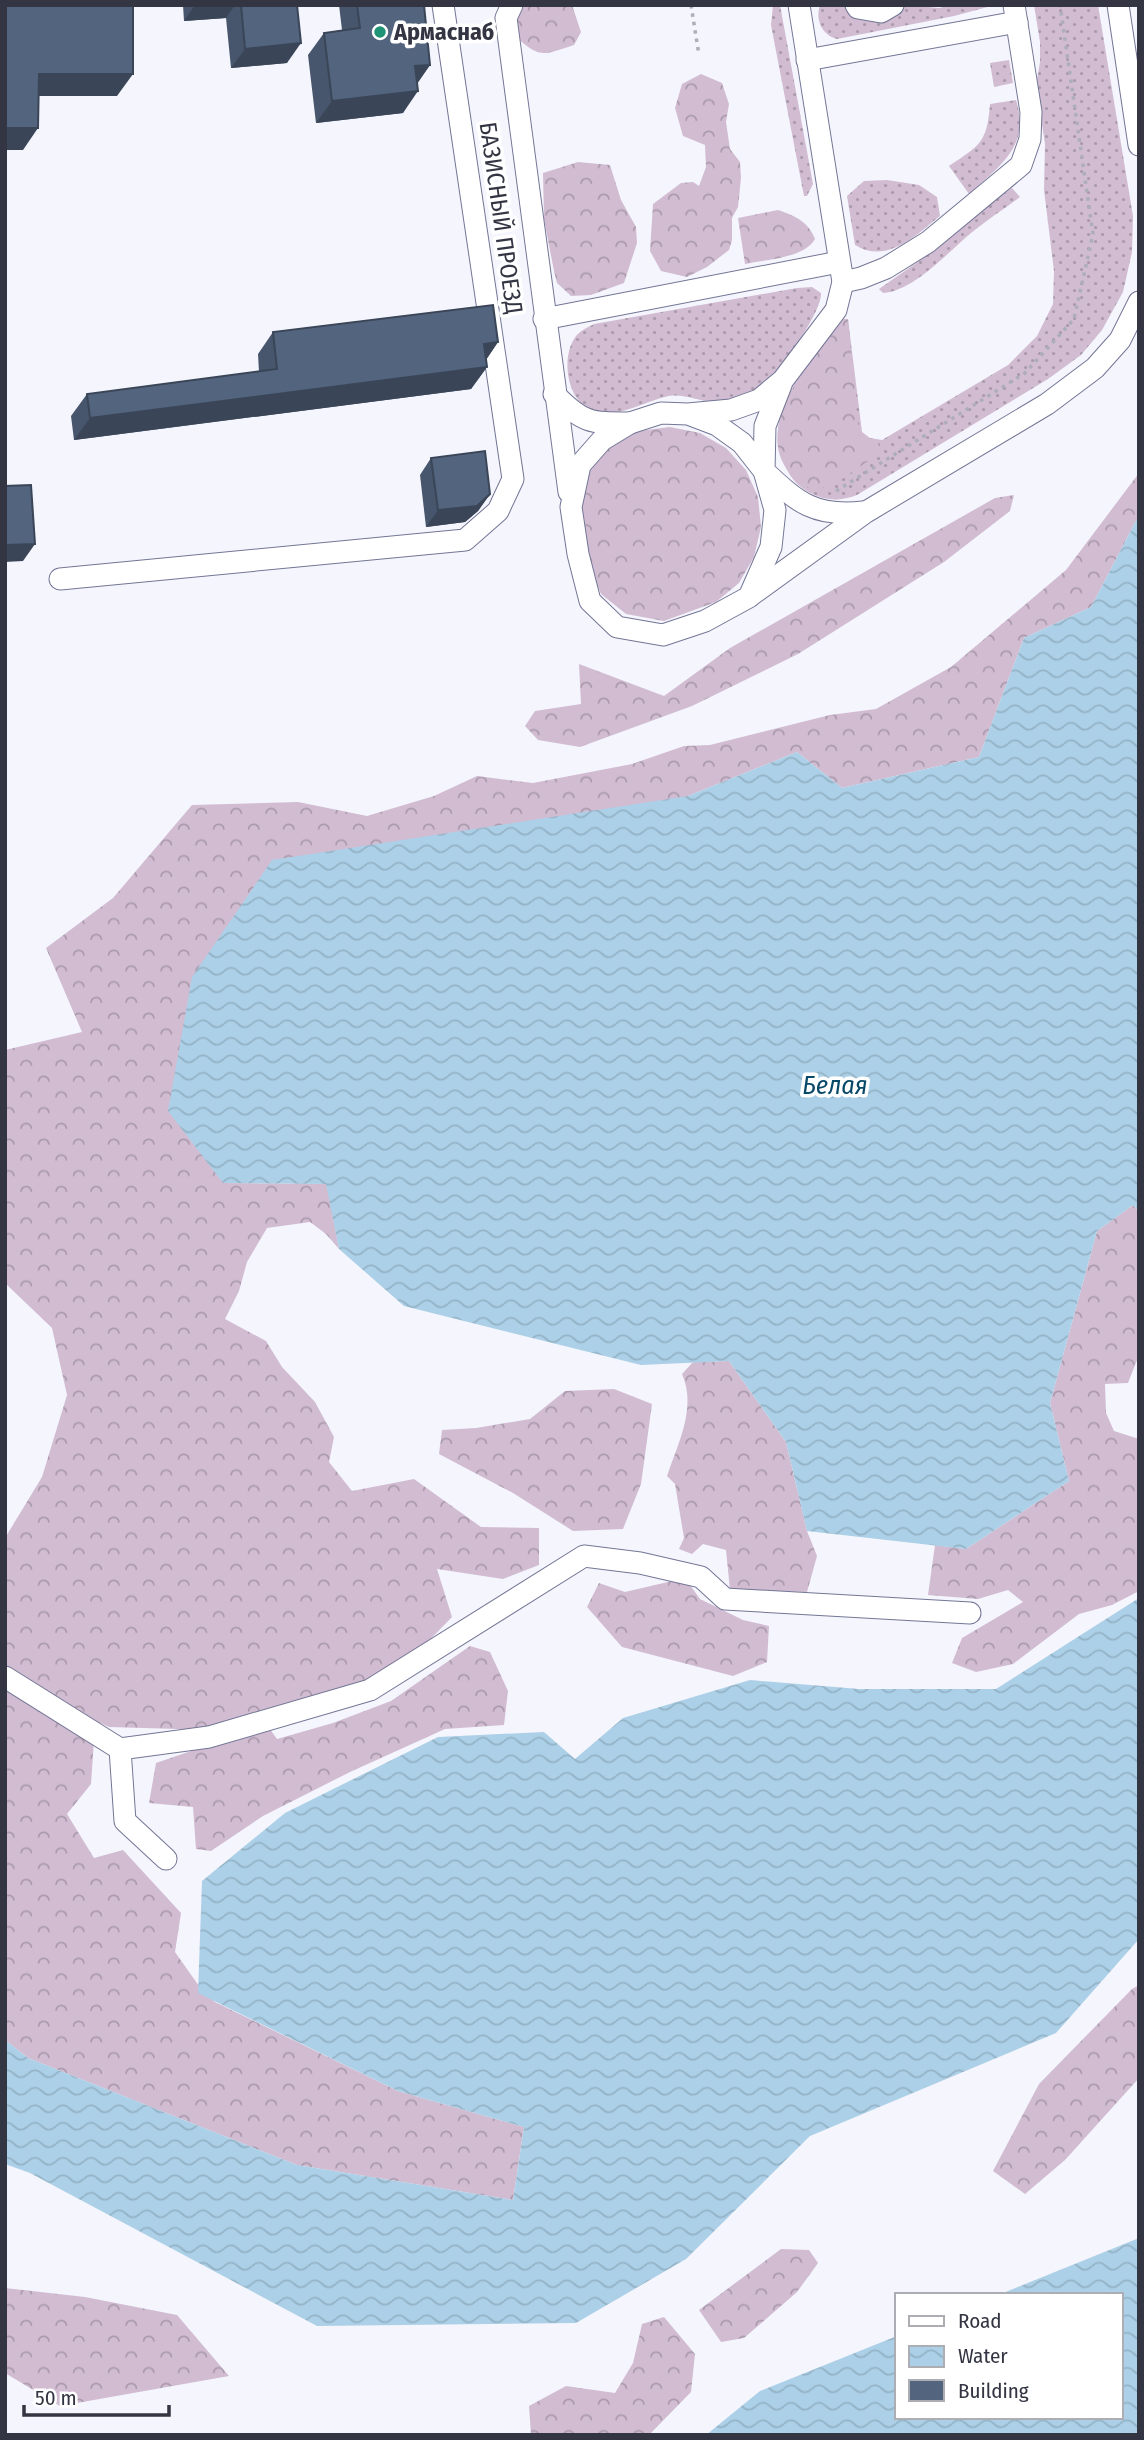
<svg xmlns="http://www.w3.org/2000/svg" width="1144" height="2440" font-family="'Fira Sans Condensed',sans-serif">
	<defs>
		<pattern id="grass-dots" width="8" height="8" patternUnits="userSpaceOnUse" patternTransform="scale(1.75)"><rect width="8" height="8" fill="#d1bcd2"/><path d="M2 2h.1M6 6h.1" fill="none" stroke="#aa9aac" stroke-width="1.8" stroke-linecap="round"/></pattern>
		<pattern id="forest-crowns" width="20" height="18" patternUnits="userSpaceOnUse" patternTransform="scale(1.75)"><rect width="20" height="18" fill="#d1bcd2"/><path d="M2 6a3 3 0 1 1 6 0M12 15a3 3 0 1 1 6 0" fill="none" stroke="#aa9aac"/></pattern>
		<pattern id="water-waves" width="16" height="10" patternUnits="userSpaceOnUse" patternTransform="scale(1.75)"><rect width="16" height="10" fill="#acd0e7"/><path d="M0 5q4-4 8 0t8 0" fill="none" stroke="#94b3c7"/></pattern>
	</defs>
	<rect width="100%" height="100%" fill="#f5f5fd"/>
	<g fill="url(#grass-dots)">
		<path d="M773 5H780L813 184 807 196H804L803 191 771 25Z"/>
		<path d="M820 5H845L850 11 895 16 905 5 939 8 952 5H995L954 16 837 39C822 35 815 20 820 5Z"/>
		<path d="M1034 5H1098L1133 216 1132 252 1123 292 1102 330 1081 355 1048 379 857 495C836 503 819 500 801 487 793 481 786 470 783 461 761 409 814 357 844 319H848L862 432 870 438 882 440 1008 365 1037 336 1053 304 1054 271 1044 190 1045 144 1036 85 1040 62V42Z"/>
		<path d="M1009 60 1013 83 994 87 990 63Z"/>
		<path d="M1016 100C1031 147 999 166 969 194L949 166C980 145 987 143 990 104Z"/>
		<path d="M887 180 919 185 937 197 940 216C916 235 887 265 855 245L847 196 864 181Z"/>
		<path d="M1012 188 1020 197C1004 209 987 220 971 233 948 252 914 291 883 293L879 289 929 254 967 220Z"/>
		<path d="M812 287 821 293C823 313 765 396 745 399 735 400 723 402 713 402 697 401 681 392 665 397 644 402 614 420 592 411 567 401 560 357 576 336 580 331 588 327 594 324L797 288Z"/>
	</g>
	<g fill="url(#forest-crowns)">
		<path d="M520 5H572L581 32 574 45C543 55 541 59 516 37L515 17Z"/>
		<path d="M701 74 722 83 729 104 726 122 730 149 740 162 741 178 738 207 732 218V240L729 250 707 267 687 277 661 271 650 251 653 204 681 183 693 182 699 186 706 167 705 145 683 136 675 108 682 84Z"/>
		<path d="M578 162 610 165 621 200 636 227 637 243 624 283 591 295 571 296 557 283 554 271 544 219 543 173Z"/>
		<path d="M778 210C795 216 808 221 815 239 803 259 766 259 745 264L738 218Z"/>
		<path d="M844 319H848L859 435 879 444 870 460 836 483 814 491C732 448 808 366 844 319Z"/>
		<path d="M670 427 700 433 726 448 746 470 758 497 761 527 754 557 739 583 716 602 664 621 626 614 601 594 588 563 580 502 588 469 610 446 638 431Z"/>
		<path d="M1139 473V515L1091 607 1024 638 979 757 842 788 797 752 688 796 223 1183 327 1184 339 1249 326 1234 310 1222 267 1228 247 1262 239 1291 225 1319 266 1341 282 1367 315 1402 334 1437 329 1462 352 1491 414 1479 481 1527 539 1528V1565L503 1579 437 1569 452 1617 408 1662 332 1696 212 1730 109 1727 44 1696 5 1669V1538L42 1477 67 1395 52 1328 5 1283V1050L82 1032 46 948 113 898 192 805 298 802 367 816 434 796 477 776 533 783 632 764 684 746 710 745 830 715 876 709 951 667 1066 570Z"/>
		<path d="M1014 495 1010 511 944 562 798 654 692 706 580 747 538 740 525 726 535 711 581 704 579 664 664 696 730 648 995 498Z"/>
		<path d="M1133 1205 1139 1211V1355L1128 1383 1105 1384 1106 1413 1114 1431 1139 1439V1591L1112 1605 1079 1614 1013 1664 976 1672 952 1663 962 1638 1023 1602 1008 1590 978 1599 928 1595 935 1545 966 1549 1069 1481 1050 1403 1097 1231Z"/>
		<path d="M729 1361 786 1442 807 1531 817 1556 807 1592 730 1590 726 1550 703 1544 692 1554 679 1549 684 1538 675 1484 667 1476C678 1443 697 1408 682 1374L693 1362Z"/>
		<path d="M614 1389 652 1404 641 1484 623 1529 573 1531 513 1493 439 1454 442 1430 476 1428 530 1419 565 1391Z"/>
		<path d="M685 1578 700 1599 743 1620 769 1626 767 1662 733 1676 622 1647 587 1607 599 1583 625 1592Z"/>
		<path d="M470 1646 490 1652 508 1691 504 1725 445 1729 350 1772 263 1816 211 1851 196 1849 193 1807 149 1803 156 1763 267 1725 277 1739 333 1723 391 1701Z"/>
		<path d="M5 1689 94 1740 91 1784 67 1814 94 1858 123 1850 181 1913 175 1952 199 1986 215 2002 398 2091 524 2127 513 2200 297 2165 28 2058 5 2040Z"/>
		<path d="M1139 1985V2078L1065 2160 1025 2194 993 2171 1039 2084 1132 1989Z"/>
		<path d="M781 2249 809 2250 818 2263 797 2292 744 2338 721 2342 699 2310Z"/>
		<path d="M5 2288 85 2297 177 2315 229 2376 60 2406 5 2373Z"/>
		<path d="M664 2317 695 2354 691 2392 649 2435H531L529 2406 566 2386 615 2393 633 2363 642 2324Z"/>
	</g>
	<g fill="url(#water-waves)">
		<path d="M1139 515V1211L1133 1205 1097 1231 1050 1403 1069 1481 966 1549 807 1531 786 1442 729 1361 641 1365 404 1306 339 1249 326 1184 223 1183 168 1111 192 977 272 860 688 796 797 752 842 788 979 757 1024 638 1091 607Z"/>
		<path d="M1139 1598V1939L1056 2033 810 2136 686 2259 576 2323 317 2326 30 2173 5 2164V2040L28 2058 297 2165 513 2200 524 2127 398 2091 198 1993 202 1881 285 1813 438 1737 544 1732 575 1759 623 1718 750 1680 859 1689H996Z"/>
		<path d="M1139 2238V2435H706L760 2391 897 2336V2417H1121V2295H998Z"/>
	</g>
	<g fill="none" stroke-linecap="round" stroke-linejoin="round">
		<g stroke="#737695" stroke-width="23">
			<g id="minor">
				<path d="M512 5 506 18 569 492"/>
				<path d="M856 5 858 8 881 12 893 5"/>
				<path d="M1118 5 1139 145"/>
				<path d="M807 60 1017 22"/>
				<path d="M843 282 861 278 886 268 928 242 1021 165 1030 139 1031 112 1014 5"/>
				<path d="M544 319 839 262"/>
				<path d="M781 385 765 426 764 471C798 503 815 517 863 512"/>
				<path d="M554 394C584 423 588 423 630 423"/>
				<path d="M688 414 717 425 742 443 764 471 775 510 771 547 749 597 705 621 663 635 617 627 590 601 578 554 571 507 580 465 602 440 630 423 661 413 688 414 731 410 759 400 783 380 836 310 843 282 799 5"/>
				<path d="M60 579 465 540 498 511 513 479 443 5"/>
				<path d="M750 596 866 512 1047 404 1095 368 1120 340 1139 302"/>
				<path d="M5 1677 120 1749 209 1737 370 1690 584 1556 640 1563 701 1577 725 1599 970 1613"/>
				<path d="M120 1749 125 1821 166 1859"/>
			</g>
		</g>
		<g stroke="#aeaeb8" stroke-width="3.5" stroke-dasharray="3.5 5" stroke-linecap="butt">
			<path d="M691 5 699 55"/>
			<path d="M836 491 1025 373 1074 319 1093 234 1060 5"/>
		</g>
		<use href="#minor" stroke="#fff" stroke-width="21"/>
	</g>
	<g fill="#47566c">
		<path d="M183 5H297L287 63 231 68 226 18 184 21Z"/>
		<path d="M339 5H424L430 65 417 83 403 113 316 123 308 55 324 33 342 30Z"/>
		<path d="M273 332 498 342 486 360 487 367 471 389 74 440 71 416 87 394 259 372 258 354Z"/>
		<path d="M431 458 490 494 478 511 465 522 426 527 420 475Z"/>
	</g>
	<g fill="#3a4658">
		<path d="M195 5H235L226 18 184 21Z"/>
		<path d="M301 43 287 63 231 68 245 49Z"/>
		<path d="M430 65 415 87V66Z"/>
		<path d="M39 74H133L117 96H23Z"/>
		<path d="M418 91 403 113 316 123 332 101Z"/>
		<path d="M5 128H38L23 150H5Z"/>
		<path d="M498 342 483 364 484 344Z"/>
		<path d="M487 367 471 389 74 440 90 418Z"/>
		<path d="M490 494 478 511 465 522 426 527 438 510Z"/>
		<path d="M35 544 23 561 5 562V545Z"/>
	</g>
	<g fill="#53647e" stroke="#3a4658" stroke-width="2">
		<path d="M5 5H133V74H39L38 128H5Z"/>
		<path d="M241 5H297L301 43 245 49Z"/>
		<path d="M357 5H424L430 65 415 66 418 91 332 101 324 33 360 28Z"/>
		<path d="M493 305 498 342 484 344 487 367 90 418 87 394 277 369 273 332Z"/>
		<path d="M485 451 490 494 477 506 438 510 431 458Z"/>
		<path d="M31 485 35 544 5 545V486Z"/>
	</g>
	<circle fill="#1f9376" stroke="#fff" stroke-width="2.5" cx="380" cy="32" r="7"/>
	<g text-anchor="middle" stroke-width="7" stroke-linejoin="round" paint-order="stroke">
		<g font-size="24" font-weight="bold" fill="#333542" stroke="#fff" text-anchor="start">
			<text x="394" y="40">Армаснаб</text>
		</g>
		<g font-size="24" fill="#333542" stroke="#fff">
			<text transform="translate(501 218) rotate(82)" y="8">БАЗИСНЫЙ ПРОЕЗД</text>
		</g>
		<g font-size="26" font-style="italic" fill="#084969" stroke="#fff">
			<text x="835" y="1094">Белая</text>
		</g>
	</g>
	<rect width="1144" height="2440" fill="none" stroke="#333542" stroke-width="14"/>
	<rect x="895" y="2293" width="228" height="126" fill="#ffffff" stroke="#adaeb3" stroke-width="2"/>
	<rect x="909" y="2316" width="35" height="10" fill="#ffffff" stroke="#adaeb3" stroke-width="2"/>
	<text x="958" y="2328" font-size="21" fill="#333542">Road</text>
	<rect x="909" y="2346" width="35" height="21" fill="url(#water-waves)" stroke="#adaeb3" stroke-width="2"/>
	<text x="958" y="2363" font-size="21" fill="#333542">Water</text>
	<rect x="909" y="2380" width="35" height="21" fill="#53647e" stroke="#adaeb3" stroke-width="2"/>
	<text x="958" y="2398" font-size="21" fill="#333542">Building</text>
	<path d="M24 2405v10h145v-10" fill="none" stroke="#333542" stroke-width="3.5"/>
	<text x="35" y="2405" font-size="21" fill="#333542" stroke="#ffffff" stroke-width="5" paint-order="stroke">50 m</text>
</svg>
